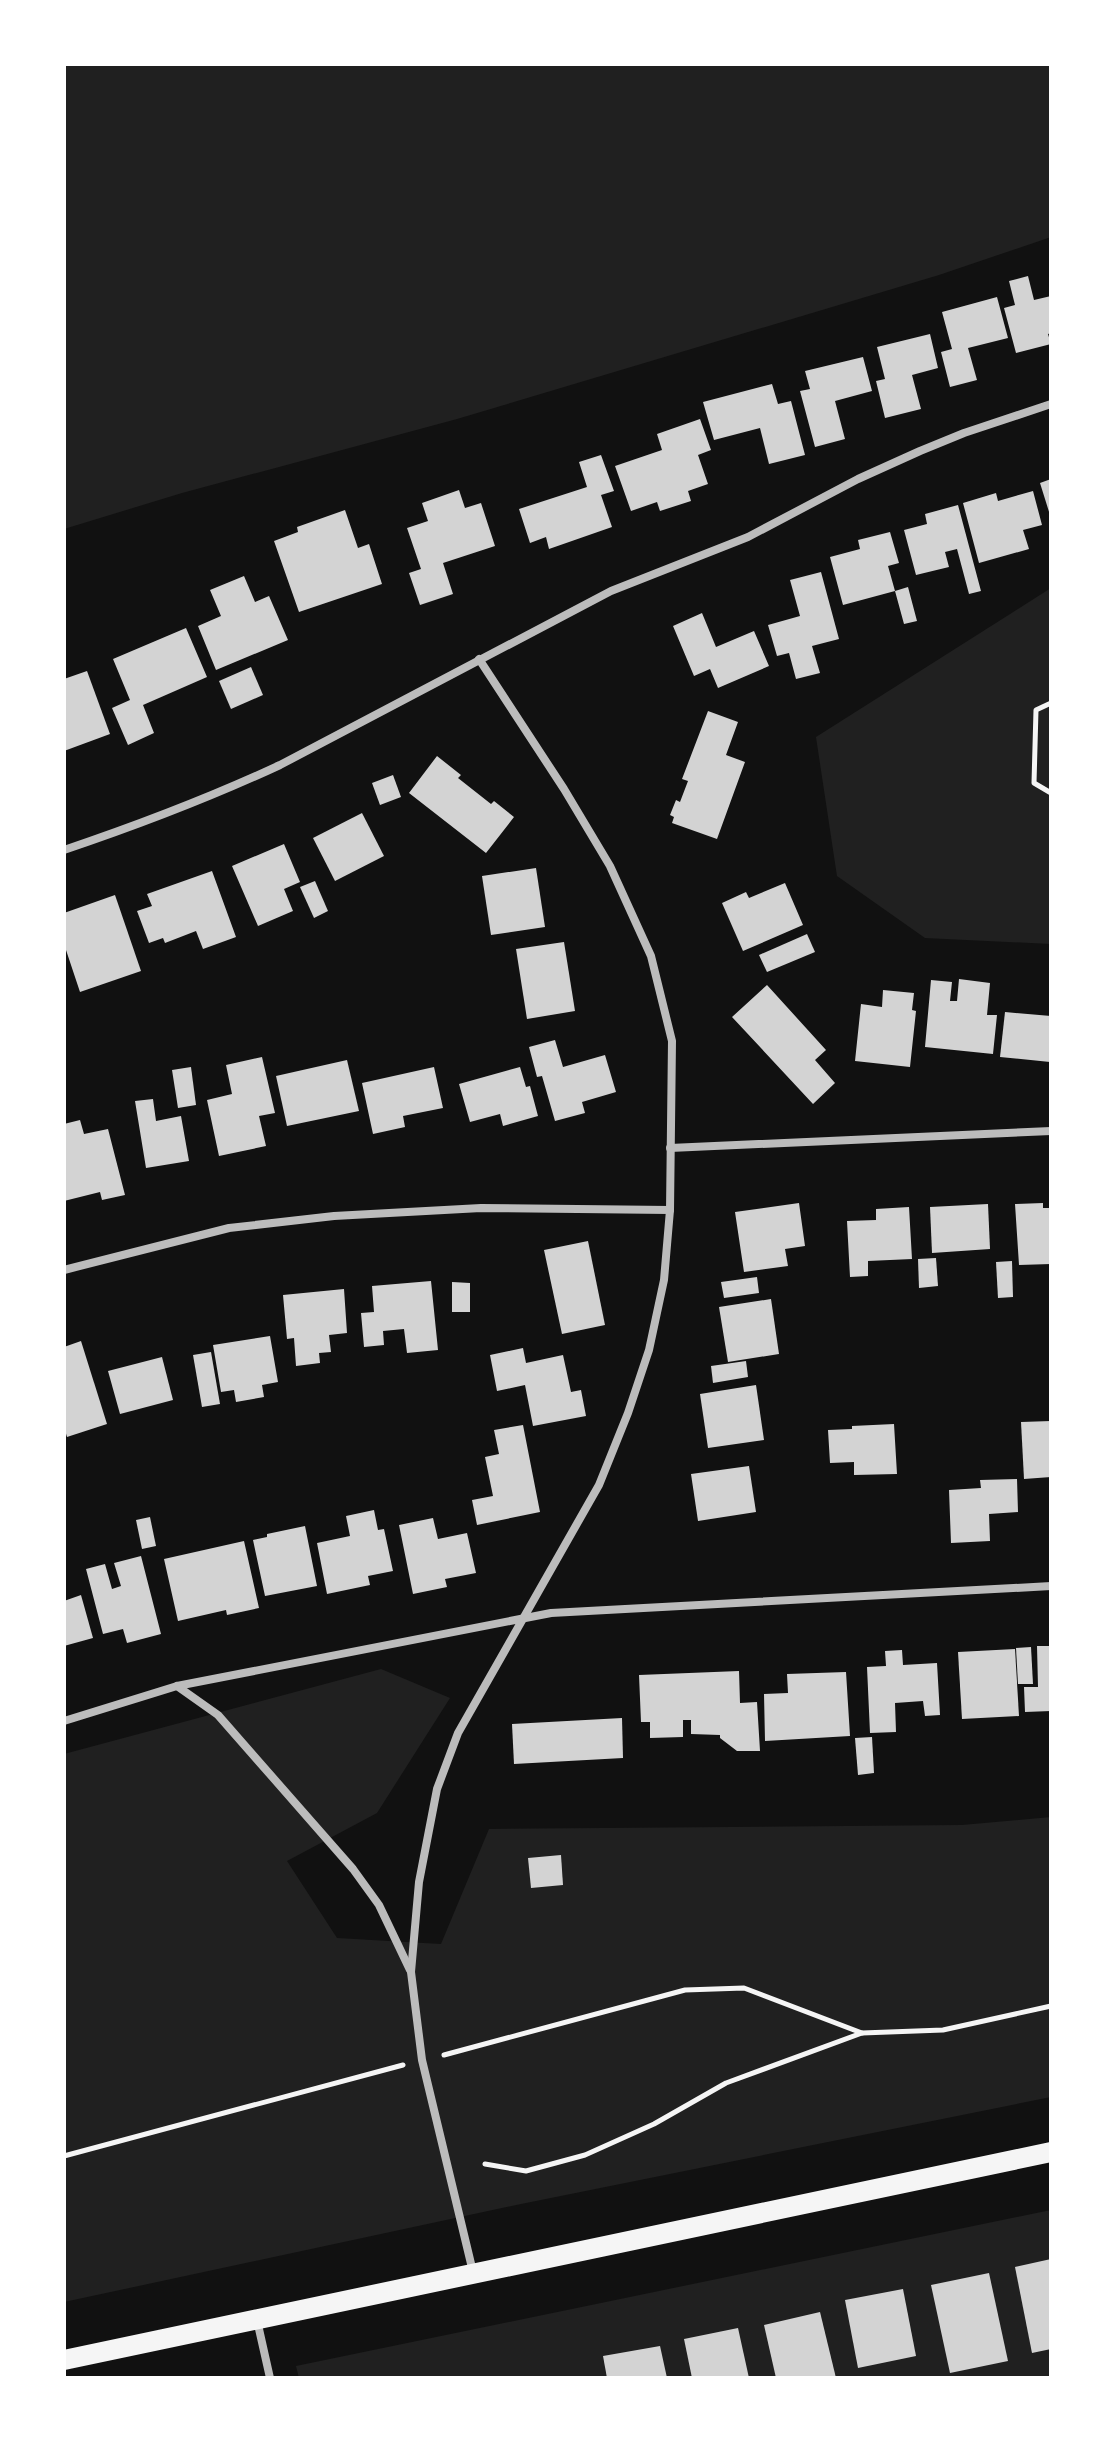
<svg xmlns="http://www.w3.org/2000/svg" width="1115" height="2442" font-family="'Golos Text',sans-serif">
	<rect width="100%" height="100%" fill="#111"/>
	<g fill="#202020">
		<path d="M64 64H1051V237L939 275 457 419 182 493 64 529Z"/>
		<path d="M1051 588V944L925 938 837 876 816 737Z"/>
		<path d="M381 1669 450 1698 377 1813 287 1861 337 1938 441 1944 489 1829 962 1825 1051 1817V2097L521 2204 64 2302V1754Z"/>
		<path d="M1051 2210V2378H299L296 2366Z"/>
	</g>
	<g fill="#d3d3d3">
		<path d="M1028 276 1034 300 1051 296V333L1048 334 1051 344 1016 353 1004 308 1015 305 1009 281Z"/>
		<path d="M997 297 1008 338 968 348 977 380 950 387 941 352 952 349 942 312Z"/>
		<path d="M930 334 938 368 912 375 921 409 885 418 876 381 885 379 877 347Z"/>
		<path d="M863 357 872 391 835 401 845 439 815 447 800 391 810 389 805 371Z"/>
		<path d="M772 384 778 404 791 401 805 455 769 464 760 428 714 440 703 402Z"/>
		<path d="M700 419 711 450 698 455 708 484 688 491 691 501 660 511 657 502 631 511 615 466 662 450 657 434Z"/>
		<path d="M601 455 614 491 601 495 612 527 549 549 546 537 530 543 519 509 587 487 579 462Z"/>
		<path d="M1051 479V515H1050L1040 483Z"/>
		<path d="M459 490 465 508 481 503 495 546 443 563 453 594 420 605 409 573 421 569 407 528 428 521 422 503Z"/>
		<path d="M1033 491 1042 525 1023 530 1029 549 979 563 963 503 996 493 998 501Z"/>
		<path d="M958 505 981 591 969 594 957 549 945 552 949 567 916 575 904 530 927 524 925 514Z"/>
		<path d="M345 510 358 548 369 544 382 584 299 612 274 541 298 532 297 527Z"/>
		<path d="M890 532 899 563 888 566 895 591 908 587 917 621 904 624 895 591 843 605 830 557 860 549 858 540Z"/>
		<path d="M821 572 839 639 812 646 820 673 796 679 789 653 777 656 768 625 800 616 790 580Z"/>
		<path d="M244 576 255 602 269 596 288 640 216 670 198 626 221 616 210 590Z"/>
		<path d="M702 613 716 647 754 631 769 666 718 688 710 669 694 676 673 626Z"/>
		<path d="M186 628 207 677 143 705 154 733 128 745 112 708 130 700 113 659Z"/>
		<path d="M251 667 263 695 231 709 219 681Z"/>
		<path d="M87 671 110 734 64 751V679Z"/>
		<path d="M708 711 738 722 726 755 745 762 717 839 672 823 674 817 670 815 676 800 680 802 688 781 682 779Z"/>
		<path d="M437 756 461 775 458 778 491 804 494 801 514 817 486 853 409 793Z"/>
		<path d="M393 775 401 797 380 805 372 783Z"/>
		<path d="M362 813 384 856 335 881 313 838Z"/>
		<path d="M284 844 300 882 284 889 293 911 258 926 232 866Z"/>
		<path d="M536 868 545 927 491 935 482 876Z"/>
		<path d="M212 871 236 937 203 949 196 931 165 943 163 938 149 943 137 911 152 906 147 894Z"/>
		<path d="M315 881 328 911 314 918 300 887Z"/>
		<path d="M785 883 803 925 743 951 722 903 746 892 749 898Z"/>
		<path d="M115 895 141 971 80 992 64 944V913Z"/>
		<path d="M807 934 815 952 767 972 759 955Z"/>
		<path d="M564 942 575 1011 527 1019 516 949Z"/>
		<path d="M959 979 990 983 987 1015H997L993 1054 925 1047 931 980 952 982 950 1001H957Z"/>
		<path d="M767 985 826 1050 815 1060 835 1083 813 1104 732 1017Z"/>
		<path d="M883 990 914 993 912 1010 916 1011 910 1067 855 1061 861 1004 882 1007Z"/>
		<path d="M1005 1012 1051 1016 1050 1062 1000 1057Z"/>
		<path d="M555 1040 563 1067 605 1055 616 1092 582 1102 585 1113 555 1121 542 1076 537 1077 529 1047Z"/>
		<path d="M262 1057 275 1113 259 1116 266 1146 219 1156 207 1100 232 1094 226 1065Z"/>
		<path d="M347 1060 359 1111 287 1126 276 1076Z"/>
		<path d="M191 1067 196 1105 178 1108 172 1070Z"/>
		<path d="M434 1067 443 1108 403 1116 405 1127 373 1134 362 1083Z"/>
		<path d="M520 1067 526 1087 530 1086 538 1116 503 1126 500 1114 470 1122 459 1084Z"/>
		<path d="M153 1099 156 1121 181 1116 189 1161 146 1168 135 1101Z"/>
		<path d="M80 1120 84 1134 108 1129 125 1195 102 1200 100 1192 64 1201V1124Z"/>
		<path d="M799 1203 805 1246 785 1249 788 1266 744 1272 735 1212Z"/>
		<path d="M1043 1203V1208H1051V1264L1019 1265 1015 1204Z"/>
		<path d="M988 1204 990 1249 932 1253 930 1207Z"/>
		<path d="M909 1207 912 1259 868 1261V1276L850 1277 847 1221 876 1220V1209Z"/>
		<path d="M588 1241 605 1325 562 1334 544 1250Z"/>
		<path d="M936 1258 938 1286 919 1288 918 1259Z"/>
		<path d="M1012 1261 1013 1297 998 1298 996 1262Z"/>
		<path d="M757 1277 759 1293 724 1298 721 1282Z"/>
		<path d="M431 1281 438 1350 407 1353 404 1329 383 1331 384 1345 364 1347 361 1313 374 1312 372 1286Z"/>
		<path d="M452 1282 470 1283V1312H452Z"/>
		<path d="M344 1289 347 1333 329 1335 331 1352 319 1353 320 1363 296 1366 294 1338 287 1339 283 1295Z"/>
		<path d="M771 1299 779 1354 728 1362 719 1307Z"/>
		<path d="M270 1336 278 1382 262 1385 264 1397 236 1402 234 1390 221 1392 213 1345Z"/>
		<path d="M81 1341 107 1424 67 1437 64 1427V1347Z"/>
		<path d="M523 1348 526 1363 563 1355 571 1392 581 1390 586 1416 533 1426 525 1385 497 1391 490 1355Z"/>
		<path d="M211 1352 220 1404 202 1407 193 1355Z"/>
		<path d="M162 1357 173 1400 120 1414 108 1371Z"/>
		<path d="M746 1361 748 1377 713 1383 711 1366Z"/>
		<path d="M756 1385 764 1440 708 1448 700 1394Z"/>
		<path d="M1051 1421V1477L1024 1479 1021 1422Z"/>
		<path d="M894 1424 897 1474 854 1475V1462L830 1463 828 1430 852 1429V1426Z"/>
		<path d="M523 1425 540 1512 477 1525 472 1500 493 1496 485 1457 499 1454 494 1430Z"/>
		<path d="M749 1466 756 1512 698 1521 691 1474Z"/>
		<path d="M1017 1479 1018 1512 989 1514 990 1541 951 1543 949 1490 981 1488 980 1480Z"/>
		<path d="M374 1510 378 1530 384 1529 393 1571 368 1576 370 1585 327 1594 317 1543 350 1536 346 1516Z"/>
		<path d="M150 1517 156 1546 142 1549 136 1520Z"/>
		<path d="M433 1518 438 1539 467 1533 476 1573 445 1579 447 1587 413 1594 399 1525Z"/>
		<path d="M305 1526 317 1586 265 1596 253 1540 267 1537V1534Z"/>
		<path d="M244 1541 259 1608 227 1615 226 1610 178 1621 164 1559Z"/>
		<path d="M141 1556 161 1634 127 1643 123 1629 103 1634 86 1569 105 1564 112 1589 121 1586 114 1563Z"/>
		<path d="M81 1595 93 1638 64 1646V1601Z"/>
		<path d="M1037 1646H1051V1711L1025 1712 1024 1687H1038Z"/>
		<path d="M1031 1647 1033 1684H1018L1016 1648Z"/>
		<path d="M1015 1649 1019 1716 962 1719 958 1652Z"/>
		<path d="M902 1650 903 1665 937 1663 940 1715 925 1716 923 1701 895 1703 896 1732 870 1733 867 1667 886 1666 885 1651Z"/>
		<path d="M739 1671 740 1703 757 1702 760 1751H737L720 1738V1735L691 1734V1720H683V1737L650 1738V1722H641L639 1675Z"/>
		<path d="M846 1672 850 1736 765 1741 764 1694 788 1693 787 1674Z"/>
		<path d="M622 1718 623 1758 514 1764 512 1724Z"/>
		<path d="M872 1737 874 1773 858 1775 855 1738Z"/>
		<path d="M561 1855 563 1885 531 1888 528 1858Z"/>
		<path d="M1051 2259V2349L1032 2353 1015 2267Z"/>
		<path d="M989 2273 1008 2361 950 2373 931 2285Z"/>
		<path d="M903 2289 916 2356 858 2368 845 2300Z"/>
		<path d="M820 2312 836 2378H776L764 2325Z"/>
		<path d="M738 2328 749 2378H692L684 2339Z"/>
		<path d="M660 2346 667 2378H607L603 2356Z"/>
	</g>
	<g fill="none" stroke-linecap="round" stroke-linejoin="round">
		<g stroke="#f5f5f5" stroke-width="5">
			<path d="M1051 703 1036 710 1034 783 1051 793"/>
			<path d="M444 2055 685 1990 744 1988 862 2033"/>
			<path d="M64 2156 403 2065"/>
			<path d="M485 2164 526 2171 585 2155 654 2124 726 2083 862 2033 943 2030 1051 2006"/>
		</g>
		<g stroke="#bcbcbc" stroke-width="8">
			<path d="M64 850C138 825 209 798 280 765L611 591 748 537 858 479 920 451 964 433 1051 404"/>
			<path d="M670 1148 1051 1131"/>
			<path d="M64 1270 229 1228 334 1216 481 1208 670 1210"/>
			<path d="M177 1686 218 1715 353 1869 379 1905 410 1970"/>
			<path d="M64 1721 177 1686 551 1613 1051 1586"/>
			<path d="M473 2272 422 2060 411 1972 419 1882 437 1789 458 1733 599 1485 628 1413 649 1350 664 1280 670 1210 672 1041 651 956 610 866 564 789 479 659"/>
			<path d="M257 2320 270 2378"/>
		</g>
		<path stroke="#f5f5f5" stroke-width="20" d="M64 2360 1051 2152"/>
	</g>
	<rect width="1115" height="2442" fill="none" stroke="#ffffff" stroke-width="132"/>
</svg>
